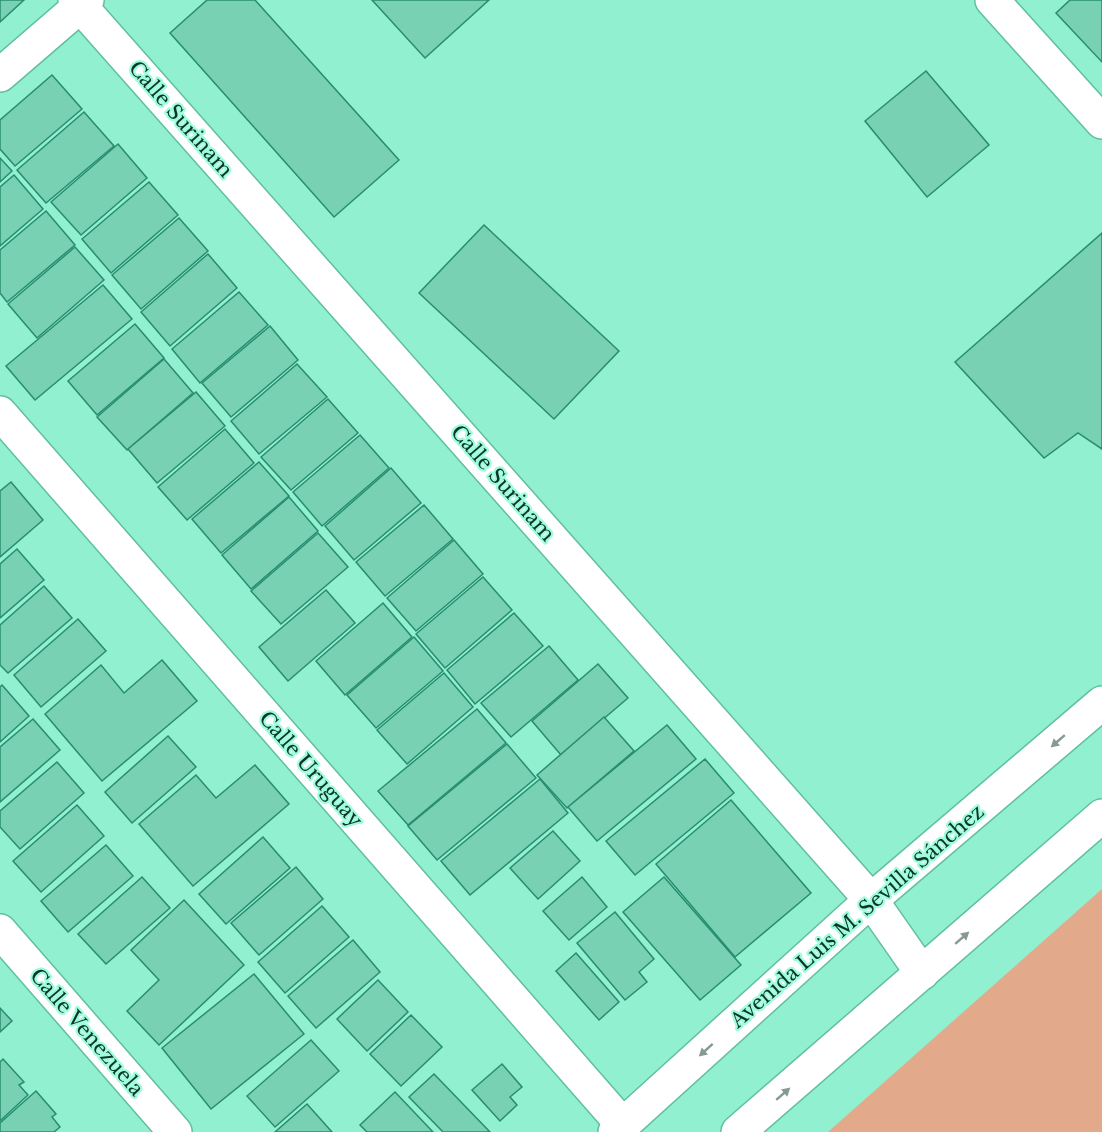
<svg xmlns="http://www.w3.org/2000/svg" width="1102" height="1132" font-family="'Libre Baskerville',serif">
	<rect width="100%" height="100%" fill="#91f0cf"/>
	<path fill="#e2a98a" d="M1102 889V1132H828Z"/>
	<g fill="#78d1b2" stroke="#288d70" stroke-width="1.5">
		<path d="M0 0H24L0 22Z"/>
		<path d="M207 0H255L399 160 334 217 170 33Z"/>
		<path d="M372 0H489L425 58Z"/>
		<path d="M1070 0H1102V62L1056 13Z"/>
		<path d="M926 71 989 145 927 197 865 121Z"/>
		<path d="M52 75 82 109 15 166 0 149V120Z"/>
		<path d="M84 112 114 146 46 203 17 170Z"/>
		<path d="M118 144 147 178 81 235 51 202Z"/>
		<path d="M0 158 12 171 0 182Z"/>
		<path d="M14 175 43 209 0 246V187Z"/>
		<path d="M149 182 178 215 111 273 82 239Z"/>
		<path d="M46 211 75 245 7 302 0 293V250Z"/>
		<path d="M179 218 208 251 141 309 112 275Z"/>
		<path d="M484 225 619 351 554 419 419 293Z"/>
		<path d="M1102 233V449L1078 433 1044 458 955 362Z"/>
		<path d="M75 247 104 280 37 338 8 304Z"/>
		<path d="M208 254 237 288 170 346 141 312Z"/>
		<path d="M103 285 132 319 35 400 6 366Z"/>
		<path d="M239 292 268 325 200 383 172 349Z"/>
		<path d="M135 324 164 358 97 415 68 381Z"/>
		<path d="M270 326 298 360 231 417 202 383Z"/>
		<path d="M164 359 193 393 127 450 97 417Z"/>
		<path d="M297 364 327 397 259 454 231 421Z"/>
		<path d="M196 392 225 426 157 483 128 449Z"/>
		<path d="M328 399 358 433 291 490 261 457Z"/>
		<path d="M225 429 254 463 187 520 158 487Z"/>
		<path d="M360 435 389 468 322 526 293 492Z"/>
		<path d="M259 462 289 496 221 553 192 519Z"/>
		<path d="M391 468 421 503 354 560 325 526Z"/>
		<path d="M11 482 43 520 0 557V491Z"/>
		<path d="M289 497 318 531 251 589 222 555Z"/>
		<path d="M424 505 453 539 385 596 356 562Z"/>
		<path d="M318 533 348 567 281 624 251 591Z"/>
		<path d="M454 540 483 574 416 631 387 598Z"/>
		<path d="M17 549 44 580 0 618V564Z"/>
		<path d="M483 577 512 610 445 668 416 634Z"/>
		<path d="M44 586 72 618 8 673 0 665V625Z"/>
		<path d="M326 590 355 623 288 681 259 647Z"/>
		<path d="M383 603 412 637 345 695 316 661Z"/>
		<path d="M514 613 543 646 475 704 447 670Z"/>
		<path d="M78 619 106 651 41 707 14 675Z"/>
		<path d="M414 637 443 671 376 728 347 695Z"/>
		<path d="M549 646 578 680 511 737 481 703Z"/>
		<path d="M162 660 197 701 102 781 45 714 101 665 124 693Z"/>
		<path d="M598 664 628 698 561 755 532 721Z"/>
		<path d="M444 673 473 707 407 764 377 730Z"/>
		<path d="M2 685 29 716 0 742V687Z"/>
		<path d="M477 709 506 743 408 825 378 791Z"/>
		<path d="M604 717 634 751 567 808 537 775Z"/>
		<path d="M33 719 60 750 0 802V747Z"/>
		<path d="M667 725 696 759 597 841 568 807Z"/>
		<path d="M168 736 196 767 132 823 105 792Z"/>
		<path d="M507 744 536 778 437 860 408 826Z"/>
		<path d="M705 759 734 793 635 875 606 841Z"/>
		<path d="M57 762 84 793 20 849 0 827V811Z"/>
		<path d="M255 765 289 804 193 886 139 824 196 775 216 798Z"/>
		<path d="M540 779 568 813 470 895 441 861Z"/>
		<path d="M731 800 811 893 735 957 656 864Z"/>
		<path d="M77 805 104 836 41 892 13 861Z"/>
		<path d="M553 831 580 861 538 899 510 868Z"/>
		<path d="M263 837 290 868 226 924 199 894Z"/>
		<path d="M106 845 133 876 68 932 41 901Z"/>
		<path d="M296 867 323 899 259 955 231 923Z"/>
		<path d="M142 877 170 908 106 964 78 934Z"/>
		<path d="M582 877 607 907 569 940 543 911Z"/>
		<path d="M664 877 741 965 700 1000 623 912Z"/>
		<path d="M184 900 244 965 159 1045 127 1011 159 980 131 950Z"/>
		<path d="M322 906 349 937 285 993 258 962Z"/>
		<path d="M615 912 654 959 639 972 647 982 625 1000 577 943Z"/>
		<path d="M353 940 380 972 316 1028 288 996Z"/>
		<path d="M576 953 619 1002 599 1020 556 971Z"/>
		<path d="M254 974 304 1034 211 1109 162 1048Z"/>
		<path d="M378 980 408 1012 367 1051 337 1019Z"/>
		<path d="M0 1008 12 1021 0 1032Z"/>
		<path d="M411 1015 442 1047 401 1086 370 1054Z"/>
		<path d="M311 1040 339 1071 275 1127 247 1096Z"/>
		<path d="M3 1059 24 1082 19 1085 28 1095 0 1121V1062Z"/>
		<path d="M502 1064 522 1087 510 1097 517 1105 500 1121 472 1090Z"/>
		<path d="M434 1074 490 1132H443L409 1097Z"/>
		<path d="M36 1091 56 1114 52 1117 60 1127 54 1132H0V1123Z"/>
		<path d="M395 1092 433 1132H367L360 1125Z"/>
		<path d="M307 1104 332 1132H275Z"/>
	</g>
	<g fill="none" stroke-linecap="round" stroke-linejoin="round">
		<g stroke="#61bfa0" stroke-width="36">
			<g id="street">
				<path d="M75 0 871 900 922 973"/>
				<path d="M992 0 1102 122"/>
				<path d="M0 75 87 0"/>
				<path d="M0 413 623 1125"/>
				<path d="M0 931 175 1132"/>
			</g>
		</g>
		<g stroke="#61bfa0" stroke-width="36">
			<g id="secondary">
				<path d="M615 1132 871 900 1102 703"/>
				<path d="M738 1132 1102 816"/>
			</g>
		</g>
		<use href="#street" stroke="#fff" stroke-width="33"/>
		<use href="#secondary" stroke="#fff" stroke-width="33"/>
	</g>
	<defs><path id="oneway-solid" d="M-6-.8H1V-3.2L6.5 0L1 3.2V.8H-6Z" transform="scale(1.5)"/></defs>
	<g fill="#869a94">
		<use href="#oneway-solid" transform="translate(1058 741) rotate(139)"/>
		<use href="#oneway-solid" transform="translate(962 938) rotate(-41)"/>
		<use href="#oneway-solid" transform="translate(706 1050) rotate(138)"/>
		<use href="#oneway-solid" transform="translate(783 1094) rotate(-41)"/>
	</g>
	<g text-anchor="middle" stroke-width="4.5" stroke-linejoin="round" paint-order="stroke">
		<g font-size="20" fill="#0d362a" stroke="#9ffddc">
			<text transform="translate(181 119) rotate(49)" y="7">Calle Surinam</text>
			<text transform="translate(503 483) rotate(49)" y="7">Calle Surinam</text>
			<text transform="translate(311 769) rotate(49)" y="7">Calle Uruguay</text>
			<text transform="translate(857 916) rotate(-41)" y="7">Avenida Luis M. Sevilla Sánchez</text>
			<text transform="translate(87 1032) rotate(49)" y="7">Calle Venezuela</text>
		</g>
	</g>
</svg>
